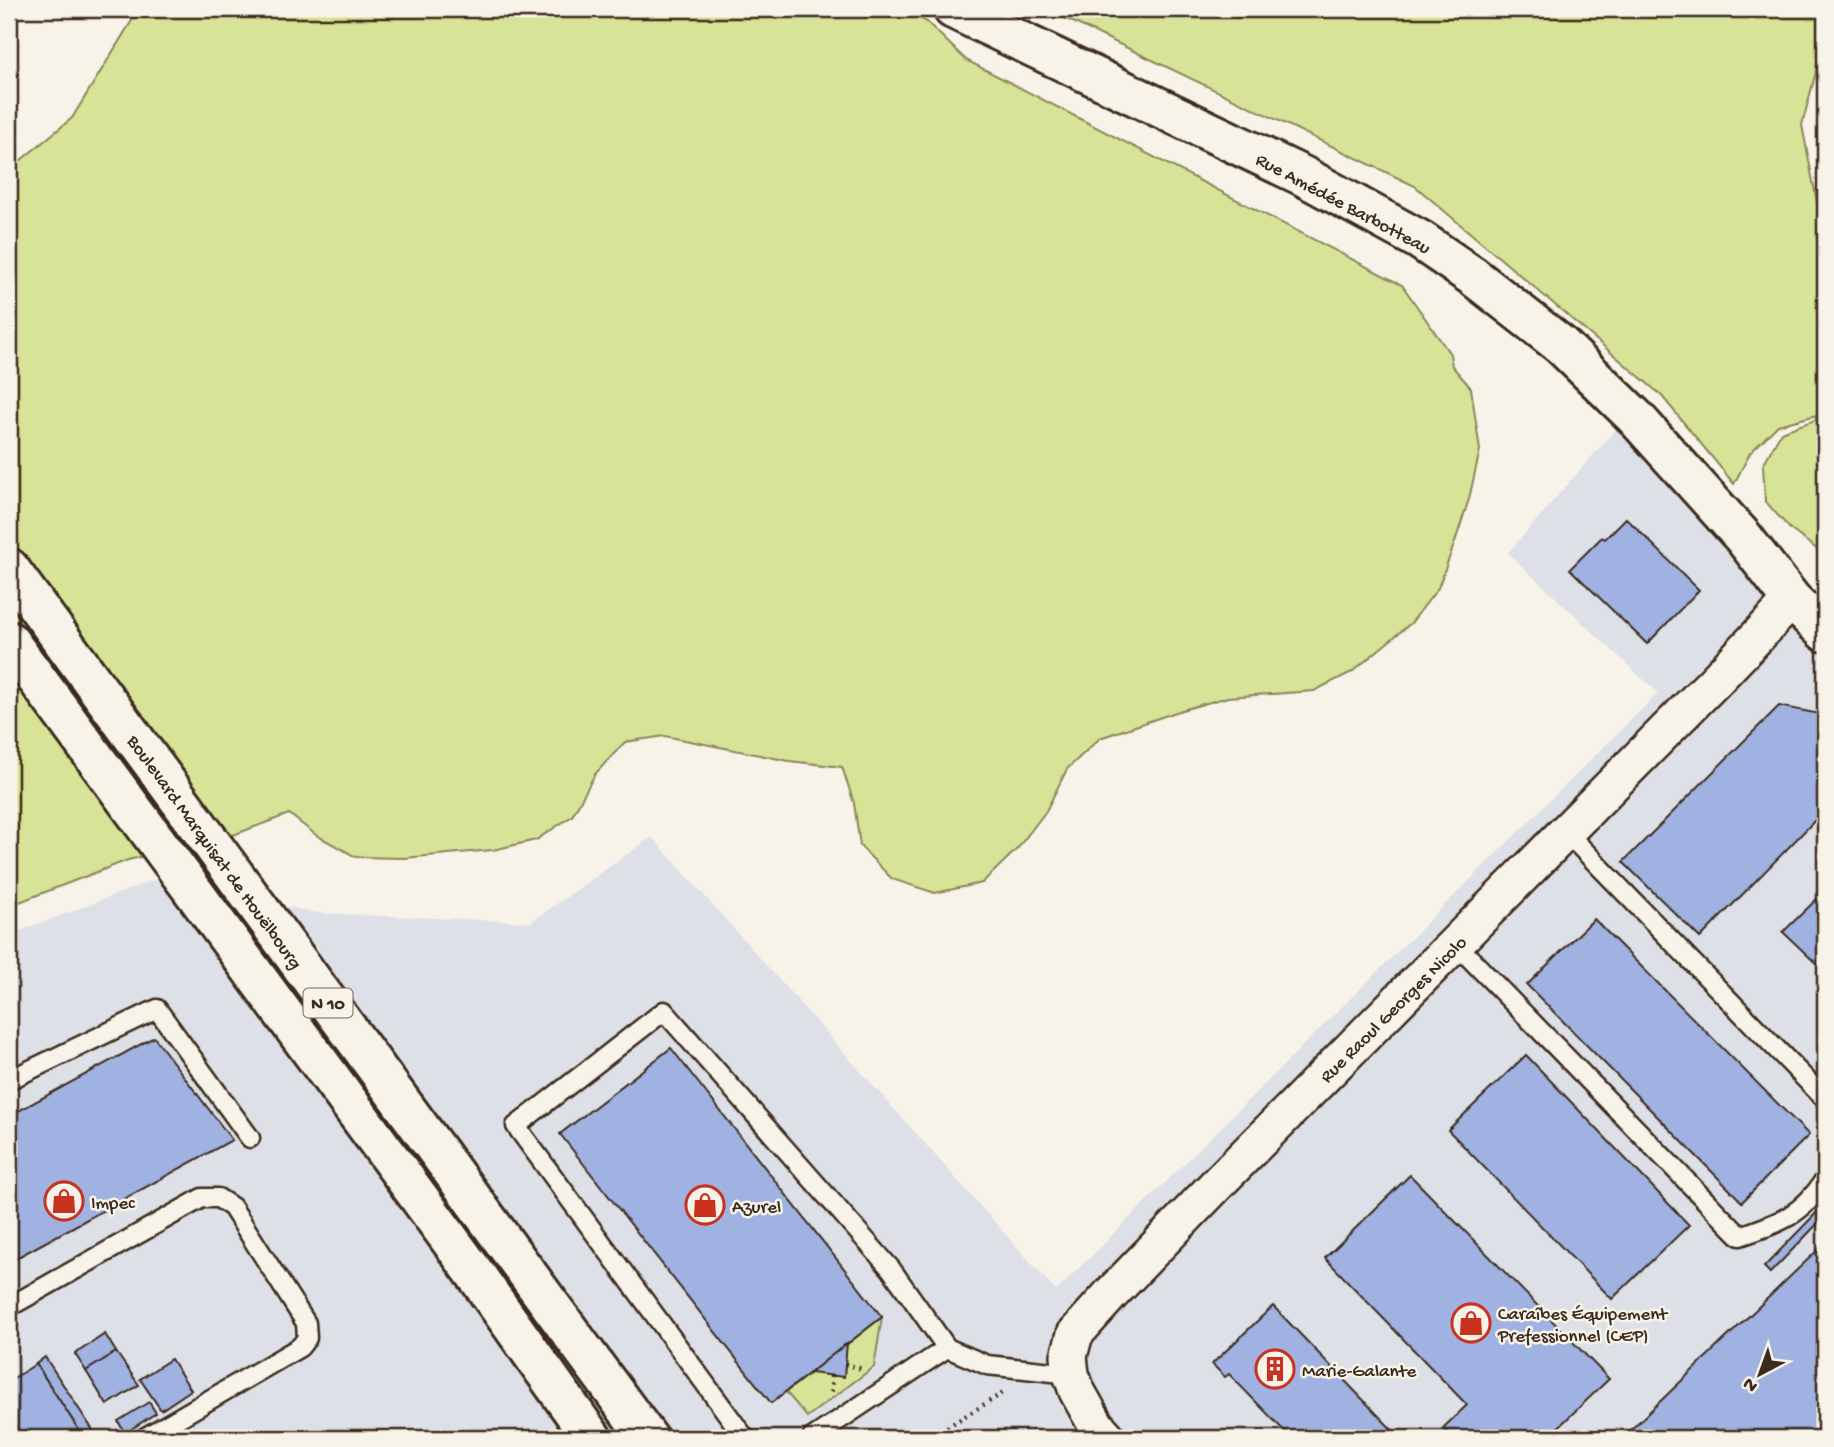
<svg xmlns="http://www.w3.org/2000/svg" width="1834" height="1447" font-family="'Gochi Hand',sans-serif">
	<rect width="100%" height="100%" fill="#f7f3e8"/>
	<filter id="ink" filterUnits="userSpaceOnUse"><feTurbulence type="fractalNoise" baseFrequency=".0143" numOctaves="2"/><feDisplacementMap in="SourceGraphic" scale="14" xChannelSelector="R" yChannelSelector="G"/><feConvolveMatrix kernelMatrix="1 2 1 2 8 2 1 2 1" color-interpolation-filters="sRGB"/></filter>
	<g filter="url(#ink)">
		<path fill="#dde0e6" d="M1621 423 1825 632V1438H9V935L154 880 317 913 531 922 652 837 1056 1291 1658 693 1508 553Z"/>
		<g fill="#d7e396" stroke="#89865a" stroke-width="2">
			<path d="M139 9H903L927 22 966 60 1402 285 1450 354 1452 366 1471 388 1480 450 1469 499 1455 542 1438 588 1411 623 1352 672 1314 691 1228 697 1182 710 1100 738 1067 769 1046 811 1017 849 982 883 935 893 892 879 860 846 854 803 842 767 789 761 665 736 625 742 595 774 572 816 536 840 493 850 404 858 356 857 316 835 289 814 236 834 128 860 9 906V170L72 118Z"/>
			<path d="M1046 9H1825V44L1822 49 1802 125 1825 243V555L1791 530 1765 501 1763 465 1781 432 1815 420 1817 415 1778 425 1750 453 1734 484 1661 395 1415 186Z"/>
			<path d="M882 1317 874 1367 807 1417 786 1392Z"/>
		</g>
		<g fill="#a0b2e1" stroke="#3b2a1e" stroke-width="2">
			<path d="M1626 518 1699 590 1647 644 1570 569 1602 537 1605 539Z"/>
			<path d="M1779 706 1825 715V810L1700 938 1623 862Z"/>
			<path d="M1825 891V972L1783 932Z"/>
			<path d="M1594 919 1809 1135 1742 1202 1527 985Z"/>
			<path d="M154 1037 232 1140 9 1262V1116Z"/>
			<path d="M671 1048 882 1317 771 1403 560 1134Z"/>
			<path d="M1526 1055 1689 1225 1612 1299 1448 1130Z"/>
			<path d="M1410 1175 1609 1379 1547 1438H1453L1443 1428 1467 1405 1325 1258Z"/>
			<path d="M1825 1204V1216L1770 1273 1764 1267Z"/>
			<path d="M1825 1243V1438H1622Z"/>
			<path d="M1273 1306 1400 1438H1291L1229 1374 1225 1377 1212 1364Z"/>
			<path d="M105 1334 116 1352 86 1371 75 1354Z"/>
			<path d="M847 1343 844 1377 810 1373Z"/>
			<path d="M116 1352 139 1385 107 1405 86 1371Z"/>
			<path d="M45 1357 98 1438H84L36 1364Z"/>
			<path d="M171 1359 191 1390 161 1410 140 1379Z"/>
			<path d="M36 1364 84 1438H22L9 1417V1381Z"/>
			<path d="M149 1402 156 1413 125 1433 118 1421Z"/>
		</g>
		<g fill="none" stroke-linecap="round" stroke-linejoin="round">
			<g stroke="#3b2a1e" stroke-width="23">
				<g id="lane">
					<path d="M1566 832 1825 1099"/>
					<path d="M1456 944 1740 1236C1779 1223 1803 1215 1825 1179"/>
					<path d="M9 1080 157 1009 250 1138"/>
					<path d="M9 1307 202 1198H218L232 1207 306 1323 307 1338 300 1347 144 1438"/>
					<path d="M745 1438 516 1126 664 1011 891 1269 947 1348"/>
					<path d="M812 1438 947 1348 987 1365 1071 1374"/>
				</g>
			</g>
			<g stroke="#3b2a1e" stroke-width="40">
				<path id="street" d="M1108 1438 1096 1425 1077 1391 1071 1374 1069 1356 1075 1334 1112 1293 1218 1183 1715 681 1792 600"/>
			</g>
			<g stroke="#3b2a1e" stroke-width="44">
				<path id="secondary" d="M953 9 1303 176 1420 240 1474 277 1561 345 1635 417 1743 537 1792 600 1825 632"/>
			</g>
			<g stroke="#3b2a1e" stroke-width="44">
				<g id="primary">
					<path d="M9 568 648 1438"/>
					<path d="M9 641 476 1275 592 1438"/>
				</g>
			</g>
			<g stroke="#3b2a1e" stroke-width="4.5" stroke-dasharray="2 5" stroke-linecap="butt">
				<path d="M845 1364 865 1370"/>
				<path d="M831 1376 832 1395"/>
				<path d="M929 1438 1003 1393"/>
			</g>
			<use href="#lane" stroke="#f7f3e8" stroke-width="18"/>
			<use href="#street" stroke="#f7f3e8" stroke-width="35"/>
			<use href="#secondary" stroke="#f7f3e8" stroke-width="38"/>
			<use href="#primary" stroke="#f7f3e8" stroke-width="38"/>
		</g>
	</g>
	<defs>
		<g id="shop-ring" transform="scale(2.0125)"><circle r="9.5" fill="#f7f3e8" stroke="#c8321e" stroke-width="1.5"/><path d="M-5-2.5h2.3a2.7 3.5 0 0 1 5.4 0H5L5.5 6h-11ZM-1.5-2.5h3a1.5 2.3 0 0 0-3 0Z" fill="#c8321e"/></g>
		<g id="building-ring" transform="scale(2.0125)"><circle r="9.5" fill="#f7f3e8" stroke="#c8321e" stroke-width="1.5"/><path d="M-4-6H4V6H1V3H-1V6H-4ZM-2.5-4.3h1.7v1.8h-1.7ZM.8-4.3h1.7v1.8H.8ZM-2.5-1h1.7V.8h-1.7ZM.8-1h1.7V.8H.8Z" fill="#c8321e"/></g>
	</defs>
	<g fill-rule="evenodd">
		<use href="#shop-ring" x="64" y="1201"/>
		<use href="#shop-ring" x="705" y="1205"/>
		<use href="#shop-ring" x="1471" y="1323"/>
		<use href="#building-ring" x="1275" y="1369"/>
	</g>
	<g text-anchor="middle" stroke-width="5" stroke-linejoin="round" paint-order="stroke">
		<rect fill="#f7f3e8" stroke="#73665b" stroke-width="2" x="303.5" y="988.5" width="49" height="29" rx="5"/>
		<g font-size="18" font-weight="bold" fill="#3b2a1e">
			<text x="328" y="1009">N 10</text>
		</g>
		<g font-size="19" fill="#3b2a1e" stroke="#f7f3e8">
			<text transform="translate(1344 202) rotate(28)" y="7">Rue Amédée Barbotteau</text>
			<text transform="translate(216 851) rotate(54)" y="7">Boulevard Marquisat de Houëlbourg</text>
			<text transform="translate(1392 1008) rotate(-45)" y="7">Rue Raoul Georges Nicolo</text>
		</g>
		<g font-size="19" fill="#3b2a1e" stroke="#f7f3e8" text-anchor="start">
			<text x="91" y="1208">Impec</text>
			<text x="732" y="1212">Azurel</text>
			<text x="1498" y="1319">Caraîbes Équipement<tspan x="1498" dy="22">Prefessionnel (CEP)</tspan></text>
			<text x="1302" y="1376">Marie-Galante</text>
		</g>
	</g>
	<rect width="1834" height="1447" fill="none" stroke="#f7f3e8" stroke-width="35"/>
	<rect x="18" y="18" width="1799" height="1412" fill="none" stroke="#3b2a1e" stroke-width="2.5" filter="url(#ink)"/>
	<g transform="translate(1760 1374) rotate(221)" stroke="#f7f3e8" stroke-width="5" paint-order="stroke">
	<path d="M0-5L12 26L0 18L-12 26Z" fill="#3b2a1e"/>
	<text y="-10" font-size="19" font-weight="bold" text-anchor="middle" fill="#3b2a1e">N</text>
	</g>
</svg>
